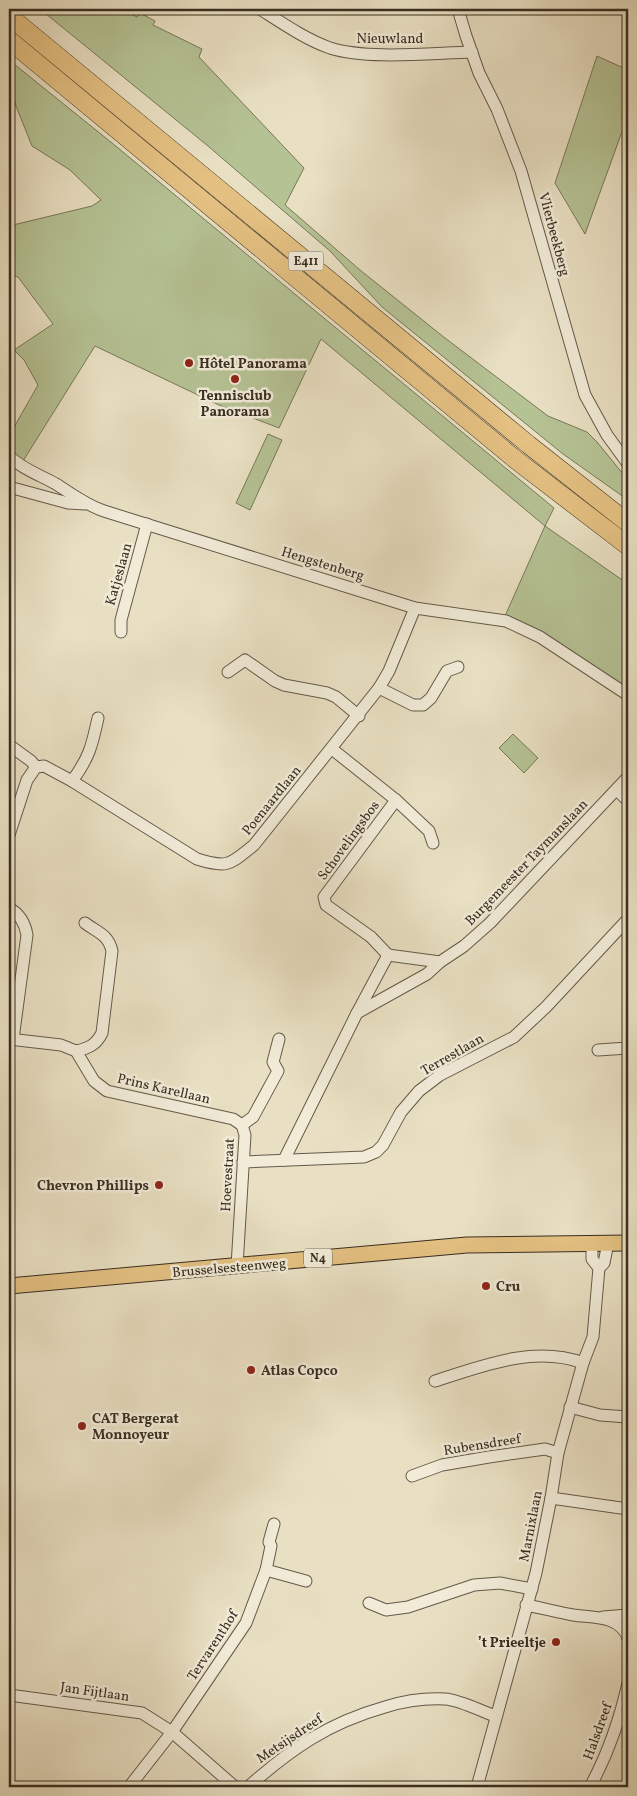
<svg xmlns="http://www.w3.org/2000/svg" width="637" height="1796" font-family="Vollkorn,serif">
	<rect width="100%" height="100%" fill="#e9e0c3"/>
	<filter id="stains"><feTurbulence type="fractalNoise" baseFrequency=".004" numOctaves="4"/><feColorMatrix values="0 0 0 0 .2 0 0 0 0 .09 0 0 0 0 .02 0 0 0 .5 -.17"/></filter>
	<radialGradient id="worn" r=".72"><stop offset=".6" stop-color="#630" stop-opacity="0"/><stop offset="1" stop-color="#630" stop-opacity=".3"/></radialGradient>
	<g fill="#b5c294" stroke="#77785a">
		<path d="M40 9H121L137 17 140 13 155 21 153 25 202 49 199 57 304 168 285 205 360 270 445 338 548 416 587 432 597 442 628 480V500L563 454 382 307 330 251 208 146Z"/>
		<path d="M597 56 628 70V115L585 234 555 183Z"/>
		<path d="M9 60 112 143 554 508 545 526 628 584V691L505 616 545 526 321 339 279 428 219 405 95 346 23 461 9 449V436L38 385 24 360 14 350 53 324 18 277 9 275V223L13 225 92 206 101 200 70 170 32 146 16 106 9 78Z"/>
		<path d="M268 434 282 440 250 510 236 503Z"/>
		<path d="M513 734 538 758 524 773 499 748Z"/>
	</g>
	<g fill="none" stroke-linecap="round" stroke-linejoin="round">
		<g stroke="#655a4a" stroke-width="13">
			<g id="minor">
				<path d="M260 9C282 23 305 39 330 48 368 60 431 53 472 52"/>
				<path d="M458 9 466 36 479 73 497 109 521 171 585 395 607 435 628 464"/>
				<path d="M9 456C22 469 40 475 56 484 72 494 86 505 104 511L415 608 506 621 540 637 628 695"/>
				<path d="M9 487 68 503 85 504"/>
				<path d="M121 632V620L147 524"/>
				<path d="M228 672 245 660 275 681 284 685 327 693 336 697 359 716"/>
				<path d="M379 688 413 705H423L431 698 447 671 458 667"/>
				<path d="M9 745 31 761 36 767 44 766 72 781 197 859C229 869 230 864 254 845L379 688 389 671 415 608"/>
				<path d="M332 749 396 800 429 831 433 843"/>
				<path d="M72 781C89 758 92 746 98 718"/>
				<path d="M617 790 628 801"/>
				<path d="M9 835 27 780 36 767"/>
				<path d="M9 908C20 914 25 923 27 935L13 1039"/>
				<path d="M388 955 371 937 326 905 324 897 396 800"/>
				<path d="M357 1013 427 974 440 962"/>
				<path d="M9 1039 61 1045 76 1051 94 1081 107 1091 233 1119 242 1125"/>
				<path d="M598 1050 628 1048"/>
				<path d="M76 1051C89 1048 96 1045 102 1033L112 951C108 934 98 933 85 923"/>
				<path d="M242 1125 253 1117 278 1071 273 1062 279 1039"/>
				<path d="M284 1160 357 1013 388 955 440 962 464 946 490 923 628 777"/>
				<path d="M243 1162 364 1157 376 1152 383 1145 401 1112 419 1091 440 1075 514 1037 546 1007 628 919"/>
				<path d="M592 1243V1259L599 1268"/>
				<path d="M237 1266 245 1135 242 1125"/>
				<path d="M435 1381C482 1366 534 1345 583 1363"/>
				<path d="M570 1407 600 1415 628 1417"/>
				<path d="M412 1476 442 1465 489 1457 545 1449 558 1453"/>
				<path d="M551 1498 628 1509"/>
				<path d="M266 1570 306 1581"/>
				<path d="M369 1603 386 1610 408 1607 474 1585 500 1583 532 1589"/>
				<path d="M526 1605C542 1608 557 1612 573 1615 593 1618 620 1615 628 1638"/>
				<path d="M603 1617 628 1615"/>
				<path d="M9 1695 142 1713 172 1732 246 1623 266 1570 271 1546 269 1542 274 1524"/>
				<path d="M129 1787 172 1732 235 1787"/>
				<path d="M248 1787C291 1749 328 1723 385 1707 404 1701 424 1698 445 1699 460 1700 481 1711 495 1716"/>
				<path d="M477 1787 536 1573 551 1498 558 1453 583 1363 593 1337 599 1268 604 1263 608 1243"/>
				<path d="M590 1787C608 1754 620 1719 628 1683"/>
			</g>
		</g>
		<g stroke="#392e21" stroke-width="17">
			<path id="major" d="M9 1286 467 1245 628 1243"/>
		</g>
		<g stroke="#392e21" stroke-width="19">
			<g id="highway">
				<path d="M9 16 529 445 628 523"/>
				<path d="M9 40 516 460 628 546"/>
			</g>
		</g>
		<use href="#minor" stroke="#f1ebd8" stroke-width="11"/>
		<use href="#major" stroke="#e4c082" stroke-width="15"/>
		<use href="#highway" stroke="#e4c082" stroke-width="18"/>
	</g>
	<g fill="#8f2418" stroke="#f1ebd8" stroke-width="2">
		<circle cx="189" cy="363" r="5"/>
		<circle cx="235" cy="379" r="5"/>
		<circle cx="159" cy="1185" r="5"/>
		<circle cx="486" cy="1286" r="5"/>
		<circle cx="251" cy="1370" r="5"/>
		<circle cx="82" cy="1426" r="5"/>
		<circle cx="556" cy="1642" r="5"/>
	</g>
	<g text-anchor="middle" stroke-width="5" stroke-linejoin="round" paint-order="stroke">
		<g fill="#f1ebd8" stroke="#706758" stroke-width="1">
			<rect x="288.5" y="251.5" width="35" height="19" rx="4"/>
			<rect x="304" y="1248.5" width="28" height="19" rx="4"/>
		</g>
		<g font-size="12" font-weight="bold" fill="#392e21">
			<text x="306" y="265">E411</text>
			<text x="318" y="1262">N4</text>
		</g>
		<g font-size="14" fill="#392e21" stroke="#f1ebd8">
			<text x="390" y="43">Nieuwland</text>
			<text transform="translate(555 234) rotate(75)" y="5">Vlierbeekberg</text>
			<text transform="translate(323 563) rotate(17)" y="5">Hengstenberg</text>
			<text transform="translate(118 574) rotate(-74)" y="5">Katjeslaan</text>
			<text transform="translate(271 800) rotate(-51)" y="5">Poenaardlaan</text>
			<text transform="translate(348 840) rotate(-54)" y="5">Schovelingsbos</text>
			<text transform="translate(526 862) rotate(-46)" y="5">Burgemeester Taymanslaan</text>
			<text transform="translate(452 1054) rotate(-30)" y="5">Terrestlaan</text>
			<text transform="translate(164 1088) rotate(13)" y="5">Prins Karellaan</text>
			<text transform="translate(227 1175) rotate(-87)" y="5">Hoevestraat</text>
			<text transform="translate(229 1267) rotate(-5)" y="5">Brusselsesteenweg</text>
			<text transform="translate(482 1444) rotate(-9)" y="5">Rubensdreef</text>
			<text transform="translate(530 1526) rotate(-79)" y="5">Marnixlaan</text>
			<text transform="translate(212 1645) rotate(-57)" y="5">Tervarenthof</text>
			<text transform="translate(95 1691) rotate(8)" y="5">Jan Fijtlaan</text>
			<text transform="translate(597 1731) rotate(-70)" y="5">Halsdreef</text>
			<text transform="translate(289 1738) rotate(-34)" y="5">Metsijsdreef</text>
		</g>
		<g font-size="14" font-weight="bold" fill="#392e21" stroke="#f1ebd8" text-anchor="start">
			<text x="199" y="368">Hôtel Panorama</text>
			<text x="235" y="400" text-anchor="middle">Tennisclub<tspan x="235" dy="16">Panorama</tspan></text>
			<text x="149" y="1190" text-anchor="end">Chevron Phillips</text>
			<text x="496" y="1291">Cru</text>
			<text x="261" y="1375">Atlas Copco</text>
			<text x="92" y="1423">CAT Bergerat<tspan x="92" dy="16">Monnoyeur</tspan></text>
			<text x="546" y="1647" text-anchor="end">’t Prieeltje</text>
		</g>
	</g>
	<rect width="637" height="1796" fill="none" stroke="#e9e0c3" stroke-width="30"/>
	<rect x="10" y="10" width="617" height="1776" fill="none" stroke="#392e21" stroke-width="2.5"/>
	<rect x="15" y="15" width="607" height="1766" fill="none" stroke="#392e21"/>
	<rect width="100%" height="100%" filter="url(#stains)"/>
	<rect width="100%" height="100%" fill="url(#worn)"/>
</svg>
